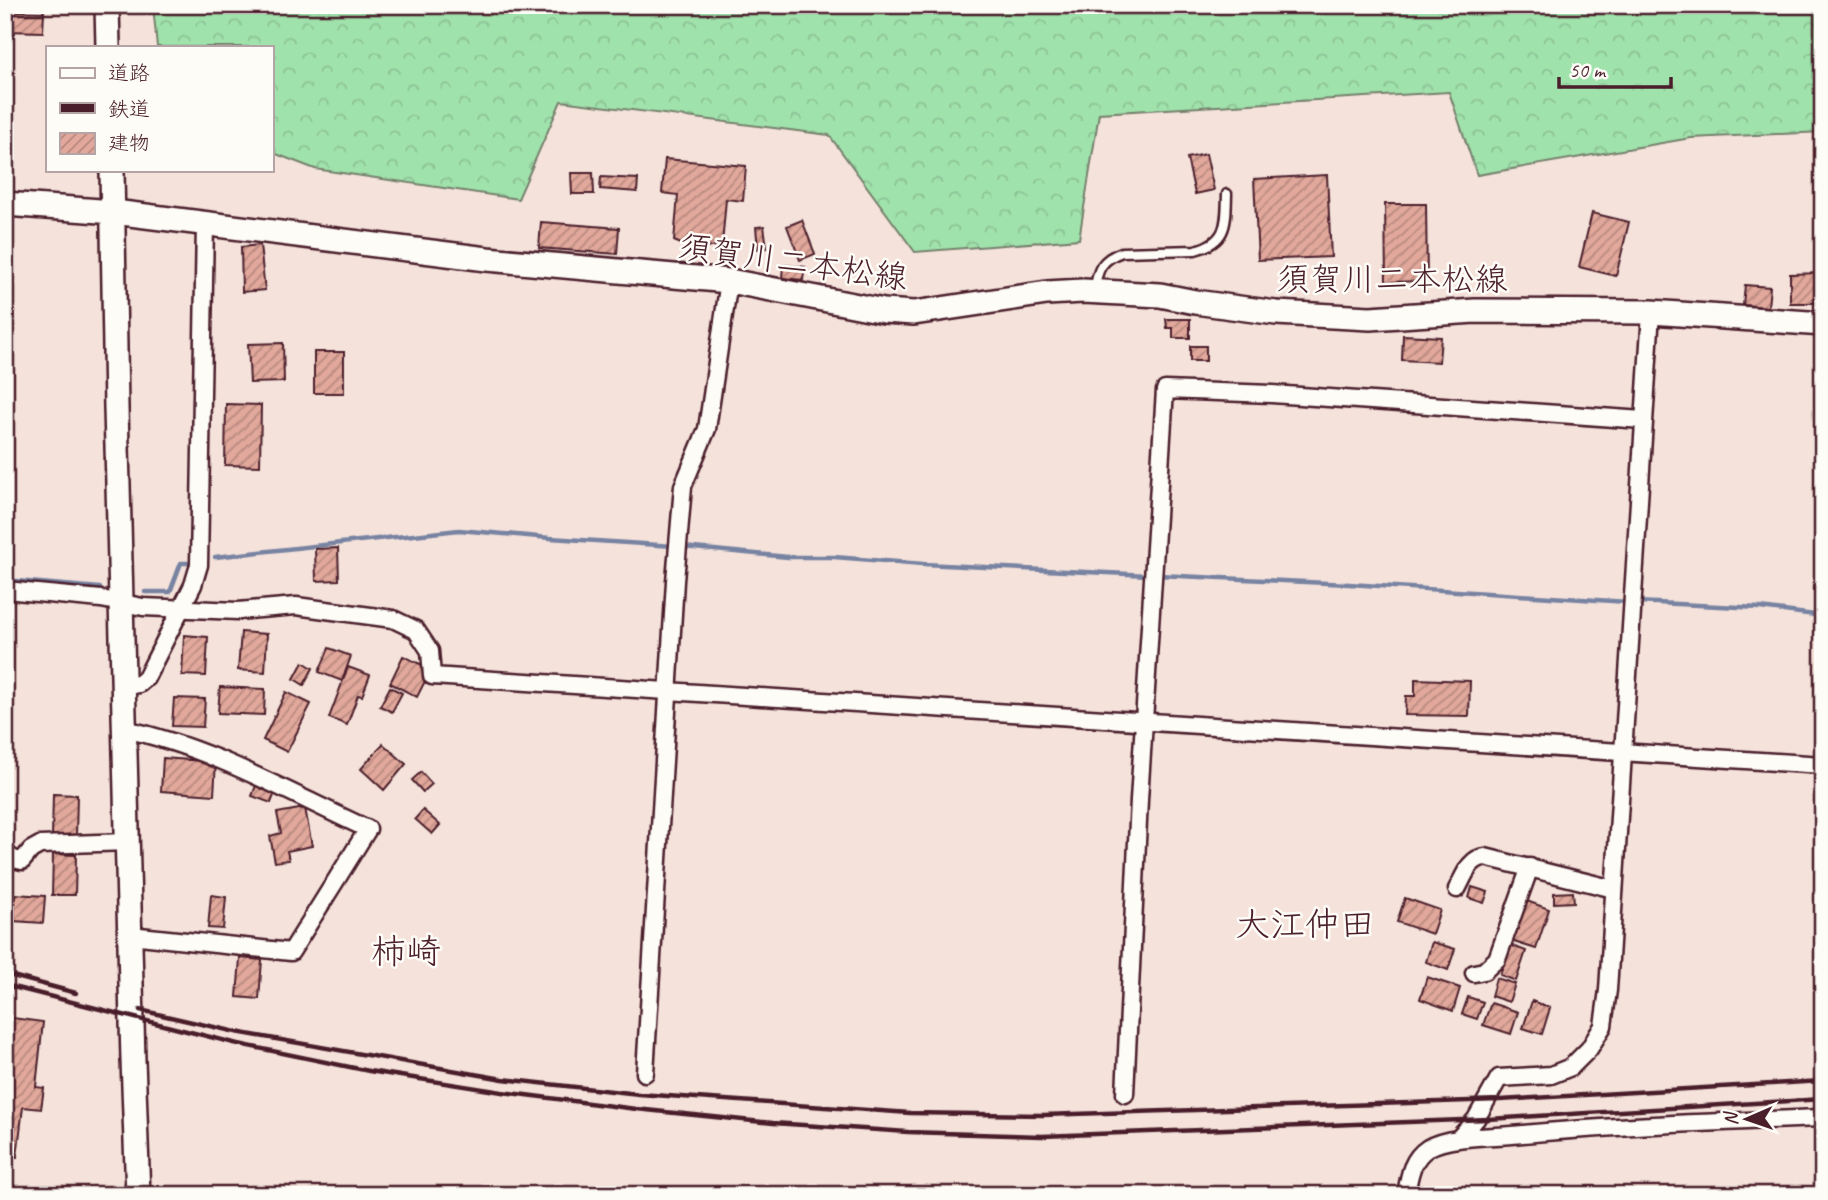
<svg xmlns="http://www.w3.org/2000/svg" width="1828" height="1200" font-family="Caveat,'Klee One',sans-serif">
	<defs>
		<pattern id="forest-crowns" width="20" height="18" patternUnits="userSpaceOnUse" patternTransform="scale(1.75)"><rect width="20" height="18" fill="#a0e2ac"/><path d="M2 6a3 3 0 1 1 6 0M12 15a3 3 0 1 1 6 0" fill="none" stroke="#8bc194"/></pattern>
		<pattern id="building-hatch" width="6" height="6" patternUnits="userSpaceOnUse" patternTransform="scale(1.75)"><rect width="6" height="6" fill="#e1a89b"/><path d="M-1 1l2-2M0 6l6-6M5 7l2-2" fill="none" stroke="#b8887f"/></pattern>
	</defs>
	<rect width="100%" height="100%" fill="#f5e3db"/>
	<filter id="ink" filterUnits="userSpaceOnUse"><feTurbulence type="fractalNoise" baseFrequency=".0143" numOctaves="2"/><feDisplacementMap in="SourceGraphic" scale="14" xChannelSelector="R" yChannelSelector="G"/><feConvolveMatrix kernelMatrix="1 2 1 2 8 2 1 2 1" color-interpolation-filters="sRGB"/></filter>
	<g filter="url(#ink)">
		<path fill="url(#forest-crowns)" stroke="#75806c" stroke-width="2" d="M153 5H1823V132L1691 138 1477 175 1449 92 1099 113 1079 239 915 252 829 135 561 101 518 199 315 169 271 152V47H157Z"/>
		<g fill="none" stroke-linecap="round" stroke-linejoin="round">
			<g stroke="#7883a2" stroke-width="4.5">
				<path d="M683 547 788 557H834L923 564 1149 575"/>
				<path d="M215 557 459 530 550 538 674 546"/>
				<path d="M1158 575 1349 584 1628 602"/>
				<path d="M5 580 100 588"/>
				<path d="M145 592H170L181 563H188"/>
				<path d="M1636 602 1760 608 1823 616"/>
			</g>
		</g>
		<g fill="url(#building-hatch)" stroke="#4a1f2b" stroke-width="2">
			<path d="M5 11 44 12 43 32 5 31Z"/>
			<path d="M1206 154 1214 190 1195 194 1187 158Z"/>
			<path d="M665 159 746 166 743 201 726 199 722 245 695 250 674 241 678 195 662 193Z"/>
			<path d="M571 173H593L594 194H572Z"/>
			<path d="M1327 175 1331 257 1258 260 1254 179Z"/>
			<path d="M601 177 638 179 637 192 600 189Z"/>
			<path d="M1385 204H1426L1427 281 1386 282Z"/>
			<path d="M1592 213 1629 222 1616 276 1579 267Z"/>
			<path d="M802 220 815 254 800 260 787 226Z"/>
			<path d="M541 222 619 228 617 254 539 248Z"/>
			<path d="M764 226 767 248 758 249 756 227Z"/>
			<path d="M260 245 265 290 242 292 241 247Z"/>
			<path d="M783 265 805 267 803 280 782 278Z"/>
			<path d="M1822 273V303H1790V274Z"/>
			<path d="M1745 285 1770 287 1768 307 1743 305Z"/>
			<path d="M1166 319H1190V338H1173V328H1167Z"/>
			<path d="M1403 335 1441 337 1439 362 1402 360Z"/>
			<path d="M283 343 284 382 250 383 248 344Z"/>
			<rect x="1190" y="346" width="16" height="15"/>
			<rect x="314" y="352" width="30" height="41"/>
			<path d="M226 404 261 405 260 466 225 465Z"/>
			<path d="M338 548 339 580 316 581 315 549Z"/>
			<path d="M241 632 267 634 265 672 238 670Z"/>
			<path d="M184 635 208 637 206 676 182 675Z"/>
			<path d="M329 648 351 656 342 681 319 672Z"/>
			<path d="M403 656 431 669 417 697 390 683Z"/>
			<path d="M303 662 313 668 304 685 294 679Z"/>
			<path d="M348 667 370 675 362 696 358 695 347 725 329 718Z"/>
			<path d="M1415 679 1470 681 1469 716 1405 715 1406 696H1415Z"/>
			<path d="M220 687 265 689 264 715 218 713Z"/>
			<path d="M390 687 402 693 392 712 380 706Z"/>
			<path d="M286 692 311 704 287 752 263 740Z"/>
			<path d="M174 698 205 699 203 727 172 726Z"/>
			<path d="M383 744 406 764 384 790 361 769Z"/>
			<path d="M163 758 216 762 214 795 161 791Z"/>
			<path d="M421 772 432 784 423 792 412 780Z"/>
			<path d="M257 783 276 790 271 803 252 796Z"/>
			<path d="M53 794 77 795 76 837H52Z"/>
			<path d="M305 808 312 846 287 851 289 860 275 862 270 836 281 833 277 813Z"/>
			<path d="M423 810 440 825 432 834 415 819Z"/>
			<path d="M53 854 76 855 75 895H52Z"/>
			<path d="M1472 887 1488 892 1484 903 1469 898Z"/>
			<path d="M1573 892 1574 902 1554 903V893Z"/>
			<path d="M15 894 45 896 43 923 13 921Z"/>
			<path d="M211 895 226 897 223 929 208 928Z"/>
			<path d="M1405 898 1440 910 1432 934 1397 922Z"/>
			<path d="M1524 900 1549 909 1536 949 1511 941Z"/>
			<path d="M1432 942 1455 949 1448 970 1426 962Z"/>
			<path d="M1510 945 1526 951 1516 981 1500 975Z"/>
			<path d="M240 958 262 960 259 999 237 997Z"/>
			<path d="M1427 977 1460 988 1453 1011 1420 999Z"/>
			<path d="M1496 978 1515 984 1509 1002 1491 996Z"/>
			<path d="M1468 997 1483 1002 1477 1019 1462 1014Z"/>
			<path d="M1532 1001 1550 1008 1542 1034 1523 1028Z"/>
			<path d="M1491 1003 1518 1012 1511 1034 1483 1025Z"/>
			<path d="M5 1017 43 1022 36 1087 44 1088 41 1109 23 1107 17 1157 5 1156Z"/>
		</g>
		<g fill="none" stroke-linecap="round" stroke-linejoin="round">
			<g stroke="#4a1f2b" stroke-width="13">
				<path id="lane" d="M1095 289C1097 269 1102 259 1122 252L1195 250C1228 242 1226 223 1227 194"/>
			</g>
			<g stroke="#4a1f2b" stroke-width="21">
				<g id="street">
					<path d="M5 590 101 599 143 607 238 611 296 606 393 619 416 630 430 651 432 676 1823 765"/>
					<path d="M123 686 139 684 146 678 193 585 199 565 205 224"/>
					<path d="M124 729C210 747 289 793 368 829L291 952 130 935"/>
					<path d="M5 853 13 859 22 861 31 850 40 845 128 842"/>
					<path d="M1457 889C1464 877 1469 858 1485 857L1614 889"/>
					<path d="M1474 973 1484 971 1497 959 1530 867"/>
					<path d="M645 1073 675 581 683 486 707 429 729 281"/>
					<path d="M1125 1094 1139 800 1165 390 1272 394 1643 420"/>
					<path d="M1458 1139 1476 1119 1499 1078 1551 1075 1571 1067 1589 1049 1603 1026 1608 990 1651 312"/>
					<path d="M1406 1195C1409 1177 1411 1159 1428 1148 1448 1136 1488 1137 1512 1135 1615 1125 1719 1122 1823 1118"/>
				</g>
			</g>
			<g stroke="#4a1f2b" stroke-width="28">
				<g id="secondary">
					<path d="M107 5 108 47"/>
					<path d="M112 170 116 408 133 1060 138 1195"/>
					<path d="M5 204 114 212 487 259 729 281 884 311 914 313 1047 293 1083 291 1160 295 1195 302 1276 313 1370 318 1475 311 1651 312 1823 324"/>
				</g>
			</g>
			<use href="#lane" stroke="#fdfcf7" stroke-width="8"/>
			<use href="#street" stroke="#fdfcf7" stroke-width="16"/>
			<use href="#secondary" stroke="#fdfcf7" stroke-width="23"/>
			<g stroke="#4a1f2b" stroke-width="4.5">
				<path d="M5 974 76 993"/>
				<path d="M5 985 234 1043 369 1071 502 1092 636 1109 773 1123 908 1132 1042 1136 1488 1119 1823 1099"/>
				<path d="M140 1010 236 1032 503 1079 639 1094 910 1113 1043 1115 1500 1100 1823 1081"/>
			</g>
		</g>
	</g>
	<g text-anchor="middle" stroke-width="5" stroke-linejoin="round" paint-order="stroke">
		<g font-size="33" fill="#4a1f2b" stroke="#fdfcf7">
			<text transform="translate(793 261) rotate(8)" y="12">須賀川二本松線</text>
			<text x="1392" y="290">須賀川二本松線</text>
		</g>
		<g font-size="35" fill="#4a1f2b" stroke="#fdfcf7">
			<text x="1305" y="936">大江仲田</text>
			<text x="406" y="963">柿崎</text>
		</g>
	</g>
	<rect width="1828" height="1200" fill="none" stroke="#fdfcf7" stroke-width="28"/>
	<rect x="14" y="14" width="1800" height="1172" fill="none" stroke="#4a1f2b" stroke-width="2.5" filter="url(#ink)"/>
	<rect x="46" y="46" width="228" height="126" fill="#fdfcf7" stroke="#b5a4a5" stroke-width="2"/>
	<rect x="60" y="68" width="35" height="10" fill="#fdfcf7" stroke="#b5a4a5" stroke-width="2"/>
	<text x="108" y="80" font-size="21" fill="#4a1f2b">道路</text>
	<rect x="60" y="103" width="35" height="10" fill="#4a1f2b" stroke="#b5a4a5" stroke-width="2"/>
	<text x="108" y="116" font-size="21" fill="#4a1f2b">鉄道</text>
	<rect x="60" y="133" width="35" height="21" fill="url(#building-hatch)" stroke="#b5a4a5" stroke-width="2"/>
	<text x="108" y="150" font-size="21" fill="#4a1f2b">建物</text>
	<g transform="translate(1747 1119) rotate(268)" stroke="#fdfcf7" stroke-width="5" paint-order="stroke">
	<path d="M0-5L12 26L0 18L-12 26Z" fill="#4a1f2b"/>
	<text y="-10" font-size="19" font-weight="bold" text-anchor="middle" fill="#4a1f2b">N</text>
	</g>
	<path d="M1559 77v10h112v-10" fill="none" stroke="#4a1f2b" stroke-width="3.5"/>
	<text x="1569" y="77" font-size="21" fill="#4a1f2b" stroke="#fdfcf7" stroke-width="5" paint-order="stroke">50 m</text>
</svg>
